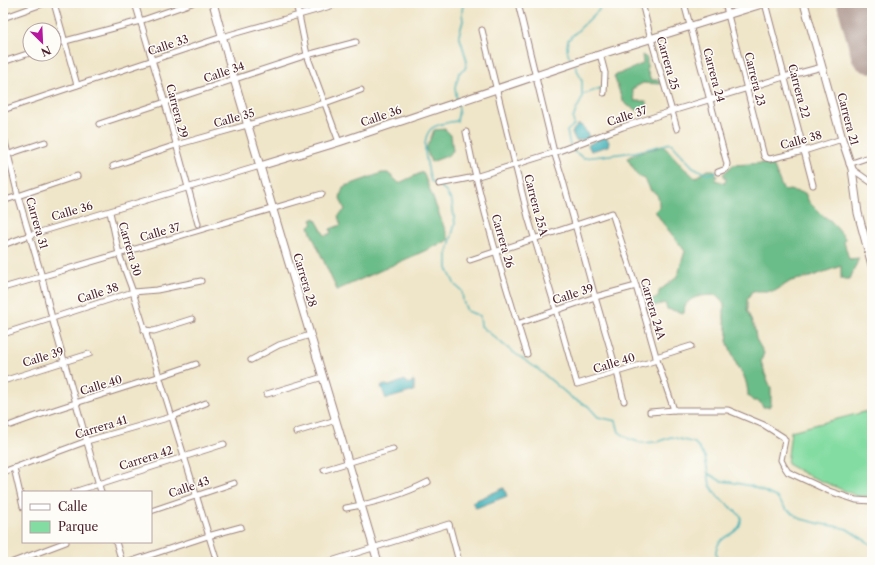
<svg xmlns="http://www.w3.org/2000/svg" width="875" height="565" font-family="'Libre Caslon Text',serif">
	<rect width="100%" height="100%" fill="#fdfcf7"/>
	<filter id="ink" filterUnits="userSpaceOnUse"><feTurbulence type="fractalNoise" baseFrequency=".025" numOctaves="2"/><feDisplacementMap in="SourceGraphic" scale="8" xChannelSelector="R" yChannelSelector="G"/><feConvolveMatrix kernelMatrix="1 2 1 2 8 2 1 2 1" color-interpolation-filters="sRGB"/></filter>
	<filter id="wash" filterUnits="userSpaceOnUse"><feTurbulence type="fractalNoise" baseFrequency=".012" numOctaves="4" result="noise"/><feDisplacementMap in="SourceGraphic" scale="16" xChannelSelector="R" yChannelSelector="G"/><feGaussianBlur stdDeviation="0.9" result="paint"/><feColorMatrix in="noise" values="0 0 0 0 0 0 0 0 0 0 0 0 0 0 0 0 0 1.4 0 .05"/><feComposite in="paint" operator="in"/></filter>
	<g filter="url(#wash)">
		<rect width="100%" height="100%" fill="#efe5c8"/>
		<path fill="#83dca2" stroke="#667e66" d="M872 410V496H857L805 474 787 464 791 431Z"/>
		<g fill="#6abc88" stroke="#5a6e5a">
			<path d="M642 55 647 58V70L651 80H660L661 84 643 83 632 89 635 101H646L648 106 646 109 641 112 626 105 622 99 614 76 638 66 643 63Z"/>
			<path d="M445 129 451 135 453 151 447 156 431 162 426 149 434 130Z"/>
			<path d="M663 146C670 152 675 158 681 165 685 170 691 173 695 178L708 170H714L717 176 715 180 725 183 726 179 723 174 733 165 765 163 773 165 782 187 786 191 789 190 805 193 809 202 822 215 831 221 845 238 844 242 849 259 859 258 850 279H841V266L810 277 791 281 775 291H752L747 300V310L755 330 756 339 764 353 761 361 765 374 771 388V404L769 407H763L759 401H753L748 396C748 388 745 373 738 368L727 341 728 332 724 320V305L719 296C708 294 691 295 685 306 684 308 685 310 684 313L667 309 665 303 649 307 646 301 658 297 659 291 677 277 685 251 662 222 655 211 659 207C659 200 659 193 651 191L645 179 638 176 627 158 638 153Z"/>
			<path d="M423 172 449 240 337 290 311 233 309 226 313 224 311 220 315 218 325 236 331 233 330 229 341 225 338 216 345 210 340 198 343 187 382 173H388L399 183Z"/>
		</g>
		<g fill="#40b1b7" stroke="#456871">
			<path d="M579 124 584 128 590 138 576 141 572 133 574 129Z"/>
			<path d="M605 135 609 142 608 146 591 151 588 145Z"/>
			<path d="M405 380 408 384 414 381V391L386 399 381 386 386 385 389 386Z"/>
			<path d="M504 488 507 496 476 508 472 502Z"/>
		</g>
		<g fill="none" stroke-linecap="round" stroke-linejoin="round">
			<g stroke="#40b1b7" stroke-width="1.5">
				<path d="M572 61C567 53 566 49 568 40L599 10V3"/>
				<path d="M582 94C590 94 594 89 602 88"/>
				<path d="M457 100 455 88 459 73 465 69 467 61 459 35 463 21 462 13 463 3"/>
				<path d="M458 104 459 110 457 121C450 122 436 124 431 129 419 141 428 167 431 181L444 189 452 202 455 224 447 254V268L455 285 462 291 463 301 467 311 480 316 481 326 510 350 539 370 572 398 588 406 598 417 616 421 619 432 629 439 642 443 657 442 671 437 695 443 705 457 710 485 718 497 741 516C741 518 741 523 740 525 735 537 720 534 716 550 715 554 718 558 719 562"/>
				<path d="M570 145 567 131 574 125 573 119 576 110 582 99V81L575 65"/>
				<path d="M572 148 573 151 584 158 635 152 671 143 693 167 707 174 718 172"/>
				<path d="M709 474 721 481 731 482 751 486 776 497 786 509 801 519 821 524 834 526 847 529 872 545"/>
			</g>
			<path stroke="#9c827a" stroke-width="38" d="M856 3 870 54"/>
		</g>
	</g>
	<g filter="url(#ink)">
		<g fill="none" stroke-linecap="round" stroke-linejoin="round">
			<g stroke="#9c827a" stroke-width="7">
				<g id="street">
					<path d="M54 3 77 85"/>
					<path d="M135 3 165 103 198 224"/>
					<path d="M295 3 299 15 307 55 339 142"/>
					<path d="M518 3 554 152 562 177 595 297 617 372 624 401"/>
					<path d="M642 3 650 35 677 129"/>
					<path d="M684 3 727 164 726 169 718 172"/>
					<path d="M725 3 764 156 766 158 770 159 804 151 842 139"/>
					<path d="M765 3 813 185"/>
					<path d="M3 18 45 3"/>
					<path d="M482 30 528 217 556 310 577 384 657 360"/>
					<path d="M54 44 140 21 192 3"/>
					<path d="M600 54 605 73 604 93"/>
					<path d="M3 62 30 53"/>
					<path d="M3 110 222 37 341 3"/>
					<path d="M99 124 307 55 356 42"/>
					<path d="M466 132C481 207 504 281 527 354"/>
					<path d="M3 133 18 196 42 277 52 318 101 492"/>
					<path d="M3 156 45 142"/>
					<path d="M849 164 872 156"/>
					<path d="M113 166 176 145 325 103 361 90"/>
					<path d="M852 169 872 183"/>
					<path d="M439 184 475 177 559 151 623 127 672 111 784 77 822 67"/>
					<path d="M3 201 77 176"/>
					<path d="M110 212 119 254 133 292 217 562"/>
					<path d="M3 245 30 235 260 166"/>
					<path d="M470 260 612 213 636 286 657 360 674 410"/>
					<path d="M3 288 322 194"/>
					<path d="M517 324 595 297 636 286"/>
					<path d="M144 330 154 331 192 319"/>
					<path d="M3 334 133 292 157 290 201 281"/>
					<path d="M656 357 691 346"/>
					<path d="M251 360 279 345 310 335"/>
					<path d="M3 381 89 354"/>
					<path d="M267 394 323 377"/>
					<path d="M650 412 674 410H728L764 425 783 437 785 440 781 460 784 466 788 472 829 491 856 500 872 501"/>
					<path d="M11 425C72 402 135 386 196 364"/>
					<path d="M296 432 336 420"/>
					<path d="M14 468 23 507"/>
					<path d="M324 470 393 449"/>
					<path d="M3 472 87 441 171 417 206 403"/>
					<path d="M74 492 224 444"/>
					<path d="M346 508C374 503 403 495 428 482"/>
					<path d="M151 511 234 483"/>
					<path d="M116 542 122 562"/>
					<path d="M13 562 66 542"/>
					<path d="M129 562 208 536 241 527"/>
					<path d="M328 562 449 524 459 562"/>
				</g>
			</g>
			<g stroke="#9c827a" stroke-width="9">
				<g id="secondary">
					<path d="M213 3 234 79 378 562"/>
					<path d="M804 3 842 139 852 169 858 213 872 265"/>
					<path d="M260 166 339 142 589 58 765 3"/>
				</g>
			</g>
			<use href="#street" stroke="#fff" stroke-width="5"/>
			<use href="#secondary" stroke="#fff" stroke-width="7"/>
		</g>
	</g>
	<g text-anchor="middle" stroke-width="3" stroke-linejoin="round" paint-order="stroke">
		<g font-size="11" fill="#4a1f2b" stroke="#fdfcf7">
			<text transform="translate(168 45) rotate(-19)" y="4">Calle 33</text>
			<text transform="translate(668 63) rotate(74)" y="4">Carrera 25</text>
			<text transform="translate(224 72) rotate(-19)" y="4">Calle 34</text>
			<text transform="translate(714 75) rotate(75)" y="4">Carrera 24</text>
			<text transform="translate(755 79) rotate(76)" y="4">Carrera 23</text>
			<text transform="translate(799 91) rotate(75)" y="4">Carrera 22</text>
			<text transform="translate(177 111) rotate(75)" y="4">Carrera 29</text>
			<text transform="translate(381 116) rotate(-19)" y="4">Calle 36</text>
			<text transform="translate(627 116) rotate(-18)" y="4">Calle 37</text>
			<text transform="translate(234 118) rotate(-16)" y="4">Calle 35</text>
			<text transform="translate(848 119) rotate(75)" y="4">Carrera 21</text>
			<text transform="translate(801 140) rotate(-15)" y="4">Calle 38</text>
			<text transform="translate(536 205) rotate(75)" y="4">Carrera 25A</text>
			<text transform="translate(72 211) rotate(-16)" y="4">Calle 36</text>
			<text transform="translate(37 223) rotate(74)" y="4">Carrera 31</text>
			<text transform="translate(160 232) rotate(-16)" y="4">Calle 37</text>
			<text transform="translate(503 241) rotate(74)" y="4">Carrera 26</text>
			<text transform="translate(130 249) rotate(74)" y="4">Carrera 30</text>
			<text transform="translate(305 280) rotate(73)" y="4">Carrera 28</text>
			<text transform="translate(98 293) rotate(-18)" y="4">Calle 38</text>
			<text transform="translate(573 294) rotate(-18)" y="4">Calle 39</text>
			<text transform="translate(653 309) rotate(74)" y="4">Carrera 24A</text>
			<text transform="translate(43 357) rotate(-17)" y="4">Calle 39</text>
			<text transform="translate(614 363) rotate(-17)" y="4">Calle 40</text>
			<text transform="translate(101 385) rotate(-17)" y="4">Calle 40</text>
			<text transform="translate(101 427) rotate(-17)" y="4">Carrera 41</text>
			<text transform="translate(146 458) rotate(-18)" y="4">Carrera 42</text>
			<text transform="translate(189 487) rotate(-19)" y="4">Calle 43</text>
		</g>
	</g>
	<rect width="875" height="565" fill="none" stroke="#fdfcf7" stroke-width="16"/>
	<rect x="22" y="491" width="130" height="52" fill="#fdfcf7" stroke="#b5a4a5"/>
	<rect x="30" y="504" width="20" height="6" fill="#ffffff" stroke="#b5a4a5"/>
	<text x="58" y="511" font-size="12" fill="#4a1f2b">Calle</text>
	<rect x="30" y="521" width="20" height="12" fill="#83dca2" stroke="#b5a4a5"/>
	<text x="58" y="531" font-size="12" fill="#4a1f2b">Parque</text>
	<g transform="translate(42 42) rotate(156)"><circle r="19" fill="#fdfcf7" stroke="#b5a4a5"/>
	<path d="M0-3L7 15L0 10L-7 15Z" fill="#b5179e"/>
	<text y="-6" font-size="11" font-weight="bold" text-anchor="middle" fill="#4a1f2b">N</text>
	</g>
</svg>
